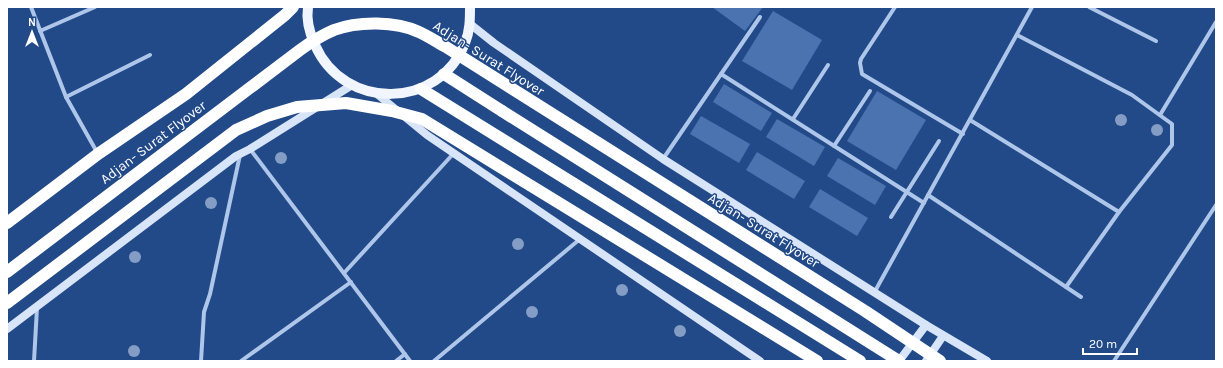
<svg xmlns="http://www.w3.org/2000/svg" width="1223" height="368" font-family="Karla,sans-serif">
	<rect width="100%" height="100%" fill="#224a88"/>
	<g fill="#4b73b0">
		<path d="M712 7H763L745 31Z"/>
		<path d="M773 11 822 40 792 90 742 61Z"/>
		<path d="M724 84 772 113 761 131 713 102Z"/>
		<path d="M877 91 926 120 896 170 847 141Z"/>
		<path d="M701 116 750 144 739 163 690 134Z"/>
		<path d="M777 119 825 147 814 166 766 137Z"/>
		<path d="M757 152 805 181 794 199 746 170Z"/>
		<path d="M838 158 886 186 875 205 827 176Z"/>
		<path d="M820 189 868 218 857 236 809 207Z"/>
	</g>
	<g fill="none" stroke-linecap="round" stroke-linejoin="round">
		<g stroke="#adc6ea" stroke-width="4">
			<path d="M31 7 66 97 98 154"/>
			<path d="M895 7 861 59 860 63 862 74 963 134"/>
			<path d="M1089 7 1156 41"/>
			<path d="M40 31 95 7"/>
			<path d="M1017 35 1132 95 1172 124V145L1119 212 1066 287"/>
			<path d="M721 74 924 203"/>
			<path d="M66 97 150 55"/>
			<path d="M1160 115 1216 22"/>
			<path d="M793 119 828 65"/>
			<path d="M970 120 1119 212"/>
			<path d="M834 146 870 91"/>
			<path d="M250 149 410 361"/>
			<path d="M663 159 760 17"/>
			<path d="M928 195 1081 297"/>
			<path d="M891 217 939 141"/>
			<path d="M344 273 454 153"/>
			<path d="M874 293 1032 7"/>
			<path d="M34 361 37 308"/>
			<path d="M201 361 204 312 210 294 240 155"/>
			<path d="M241 361 351 282"/>
			<path d="M396 361 405 354"/>
			<path d="M434 361 580 239"/>
			<path d="M1114 361 1216 205"/>
		</g>
		<g stroke="#d8e4f8" stroke-width="8">
			<path d="M470 24 494 43 663 159 926 325 987 361"/>
			<path d="M377 94 427 135 760 361"/>
			<path d="M7 329 236 156 250 149 352 85"/>
			<path d="M899 361 926 325"/>
			<path d="M926 361 943 336"/>
		</g>
		<path stroke="#f1f5fe" stroke-width="10" d="M308 7C306 20 310 34 315 45 344 111 439 110 465 43 470 31 470 19 470 7"/>
		<g stroke="#fff" stroke-width="12">
			<path d="M444 74 502 111"/>
			<path d="M421 89 860 361"/>
			<path d="M7 223 98 154 186 94 285 15 293 7"/>
		</g>
		<g stroke="#fff" stroke-width="12">
			<path d="M502 111 899 361"/>
			<path d="M7 272 300 50C311 42 322 35 334 30 358 21 396 21 419 32 428 36 437 42 446 47L865 311 940 361"/>
			<path d="M7 303 236 130 267 116 297 107 346 103 392 111 422 119 817 361"/>
		</g>
	</g>
	<g fill="#839dc5">
		<circle cx="1121" cy="120" r="6"/>
		<circle cx="1157" cy="130" r="6"/>
		<circle cx="281" cy="158" r="6"/>
		<circle cx="211" cy="203" r="6"/>
		<circle cx="518" cy="244" r="6"/>
		<circle cx="135" cy="257" r="6"/>
		<circle cx="622" cy="290" r="6"/>
		<circle cx="532" cy="312" r="6"/>
		<circle cx="680" cy="331" r="6"/>
		<circle cx="134" cy="351" r="6"/>
	</g>
	<g text-anchor="middle" stroke-width="3" stroke-linejoin="round" paint-order="stroke">
		<g font-size="14" fill="#fff" stroke="#224a88">
			<text transform="translate(489 58) rotate(32)" y="5">Adjan- Surat Flyover</text>
			<text transform="translate(153 142) rotate(-37)" y="5">Adjan- Surat Flyover</text>
			<text transform="translate(764 230) rotate(32)" y="5">Adjan- Surat Flyover</text>
		</g>
	</g>
	<rect width="1223" height="368" fill="none" stroke="#ffffff" stroke-width="16"/>
	<g transform="translate(32 32)" stroke="#224a88" stroke-width="3" paint-order="stroke">
	<path d="M0-3L7 15L0 10L-7 15Z" fill="#ffffff"/>
	<text y="-6" font-size="11" font-weight="bold" text-anchor="middle" fill="#ffffff">N</text>
	</g>
	<path d="M1083 348v6h54v-6" fill="none" stroke="#ffffff" stroke-width="2"/>
	<text x="1089" y="348" font-size="12" fill="#ffffff" stroke="#224a88" stroke-width="3" paint-order="stroke">20 m</text>
</svg>
